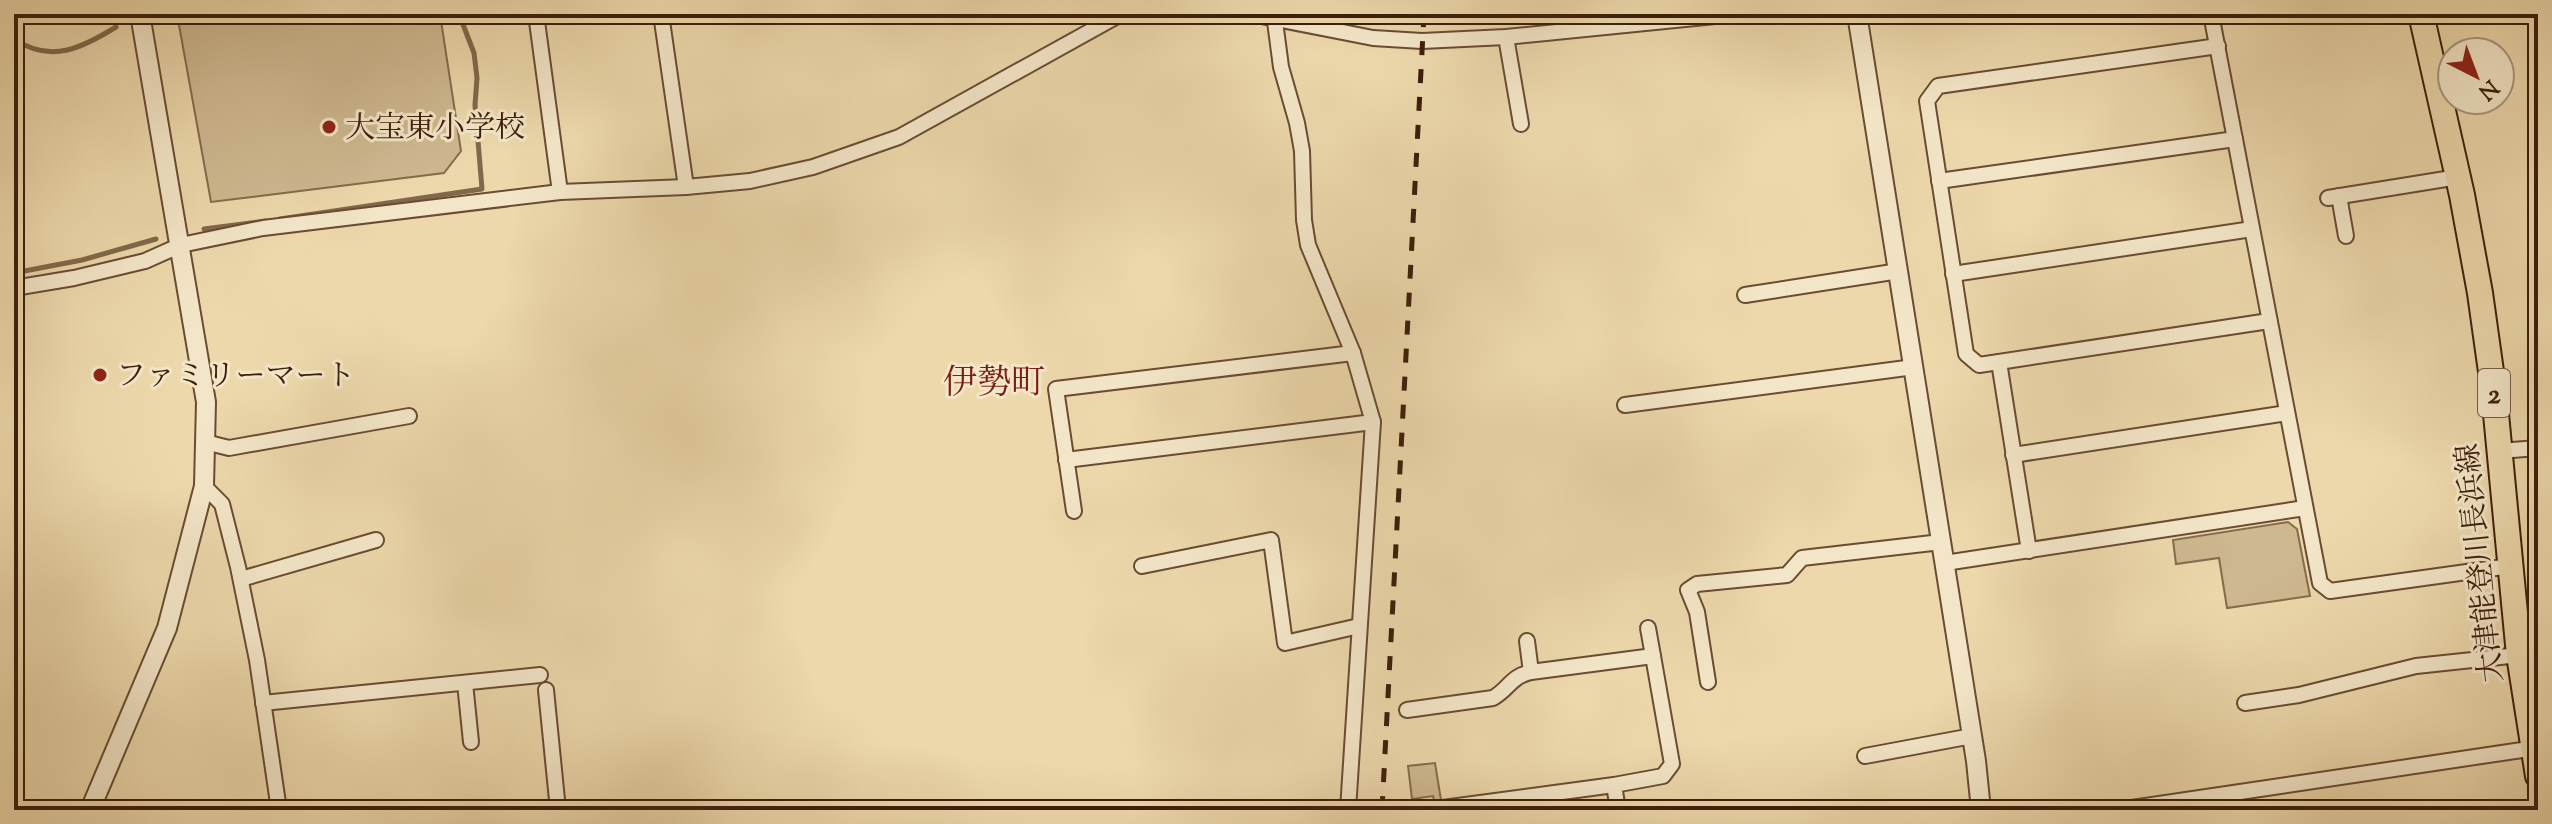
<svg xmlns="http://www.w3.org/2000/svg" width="2552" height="824" font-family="'Sorts Mill Goudy','Noto Serif JP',serif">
	<rect width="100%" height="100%" fill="#ecd8ab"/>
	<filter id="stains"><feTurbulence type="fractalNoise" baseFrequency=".0025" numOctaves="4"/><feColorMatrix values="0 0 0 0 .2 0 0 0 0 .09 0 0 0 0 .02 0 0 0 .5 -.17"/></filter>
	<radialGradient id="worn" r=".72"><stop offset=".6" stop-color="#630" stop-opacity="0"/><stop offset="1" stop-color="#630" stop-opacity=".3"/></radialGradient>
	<g fill="#ceb890" stroke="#866b4d" stroke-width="2">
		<path d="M177 14H440L461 151 444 173 211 202Z"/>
		<path d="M2288 522 2297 529 2310 596 2227 608 2219 558 2176 564 2173 540Z"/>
		<path d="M1435 763 1441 800 1434 801 1433 796 1412 799 1408 766Z"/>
	</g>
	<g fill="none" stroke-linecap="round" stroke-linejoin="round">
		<g stroke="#82684a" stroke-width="5">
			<path d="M14 39C51 64 82 48 116 27"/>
			<path d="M280 219 482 189 475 105 477 78 474 53 459 14"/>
			<path d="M204 229 266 221"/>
			<path d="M14 273 82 260 156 239"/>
		</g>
		<g stroke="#694c32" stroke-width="18">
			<g id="minor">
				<path d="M536 14 560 192"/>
				<path d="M661 14 686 187"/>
				<path d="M1251 14 1373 38 1422 41 1506 37 1735 14"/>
				<path d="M1274 14 1281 67 1297 123 1302 151 1304 220 1308 245 1353 353 1373 422 1348 810"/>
				<path d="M2211 14 2320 583 2330 591 2510 566"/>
				<path d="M1506 37 1521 124"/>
				<path d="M2218 46 1938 86 1927 101 1966 354 1979 365 2269 321"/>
				<path d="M1939 181 2235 139"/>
				<path d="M2339 196 2346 236"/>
				<path d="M2328 198 2458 177"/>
				<path d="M1953 274 2252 229"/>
				<path d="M14 288 74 278 145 261 181 245 263 228 560 192 686 187 750 181 813 167 899 137 1121 14"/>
				<path d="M1745 295 1899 271"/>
				<path d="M1999 362 2029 551"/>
				<path d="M1625 405 1914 367"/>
				<path d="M205 442 229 448 409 416"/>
				<path d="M2499 451 2538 448"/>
				<path d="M2013 455 2287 413"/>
				<path d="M1066 460 1373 422"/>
				<path d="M204 486 222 504 238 567 257 660 279 810"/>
				<path d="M1074 511 1056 389 1353 353"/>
				<path d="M1945 563 2305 508"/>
				<path d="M1142 566 1271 540 1285 643 1359 626"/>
				<path d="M241 579 376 540"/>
				<path d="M1648 628 1653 656"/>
				<path d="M1527 641 1531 672"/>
				<path d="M1708 682 1697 612 1688 590 1697 584 1787 575 1802 558 1941 542"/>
				<path d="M465 683 471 742"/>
				<path d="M546 690 558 810"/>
				<path d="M263 703 540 675"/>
				<path d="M2245 703 2299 695 2416 666 2519 655"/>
				<path d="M1407 710 1493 698C1510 688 1510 677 1531 672L1653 656 1672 764 1663 776 1614 785 1618 810"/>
				<path d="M1865 756 1972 736"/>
				<path d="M1428 810 1614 785"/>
				<path d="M2041 810 2132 808 2522 750 2532 746"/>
			</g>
		</g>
		<g stroke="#694c32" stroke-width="22">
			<g id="tertiary">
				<path d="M1857 14 1976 761 1981 810"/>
				<path d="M90 810 167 628 204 486 206 402 140 14"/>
			</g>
		</g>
		<g stroke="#3d1e0a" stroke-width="28">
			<path id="primary" d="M2421 14 2462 195 2480 293 2494 393 2519 655 2538 776"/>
		</g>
		<use href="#minor" stroke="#f3e6c8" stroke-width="14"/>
		<use href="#tertiary" stroke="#f3e6c8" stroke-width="18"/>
		<use href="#primary" stroke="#ecd8ab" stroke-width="24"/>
		<path stroke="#3d1e0a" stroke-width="5" stroke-dasharray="14 14" stroke-linecap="butt" d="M1382 810 1424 14"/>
	</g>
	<g fill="#8f2418" stroke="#f3e6c8" stroke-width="3">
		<circle cx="329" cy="127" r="8"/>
		<circle cx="100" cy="375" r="8"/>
	</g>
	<g text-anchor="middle" stroke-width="6" stroke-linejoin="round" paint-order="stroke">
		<rect fill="#f3e6c8" stroke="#745a43" stroke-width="2" x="2478" y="369" width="32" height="48" rx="6"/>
		<g font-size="28" font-weight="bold" fill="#3d1e0a">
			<text x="2494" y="403">2</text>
		</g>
		<g font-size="30" fill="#3d1e0a" stroke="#f3e6c8" text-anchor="start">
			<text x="345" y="137">大宝東小学校</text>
			<text x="116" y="385">ファミリーマート</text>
		</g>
		<g font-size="30" fill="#3d1e0a" stroke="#f3e6c8">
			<text transform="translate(2479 563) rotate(-96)" y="10">大津能登川長浜線</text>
		</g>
		<g font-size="34" fill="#7a1f14" stroke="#f3e6c8">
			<text x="994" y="393">伊勢町</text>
		</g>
	</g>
	<rect width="2552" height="824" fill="none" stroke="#ecd8ab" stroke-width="48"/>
	<rect x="16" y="16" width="2520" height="792" fill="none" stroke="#3d1e0a" stroke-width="4"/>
	<rect x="24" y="24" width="2504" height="776" fill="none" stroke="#3d1e0a" stroke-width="2"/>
	<g transform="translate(2476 76) rotate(138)"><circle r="38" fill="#f3e6c8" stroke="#aa967c" stroke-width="2"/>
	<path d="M0-6L14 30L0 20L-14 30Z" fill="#8f2418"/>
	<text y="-12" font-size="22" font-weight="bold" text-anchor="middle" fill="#3d1e0a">N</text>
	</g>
	<rect width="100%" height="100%" filter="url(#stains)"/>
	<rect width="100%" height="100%" fill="url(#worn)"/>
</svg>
